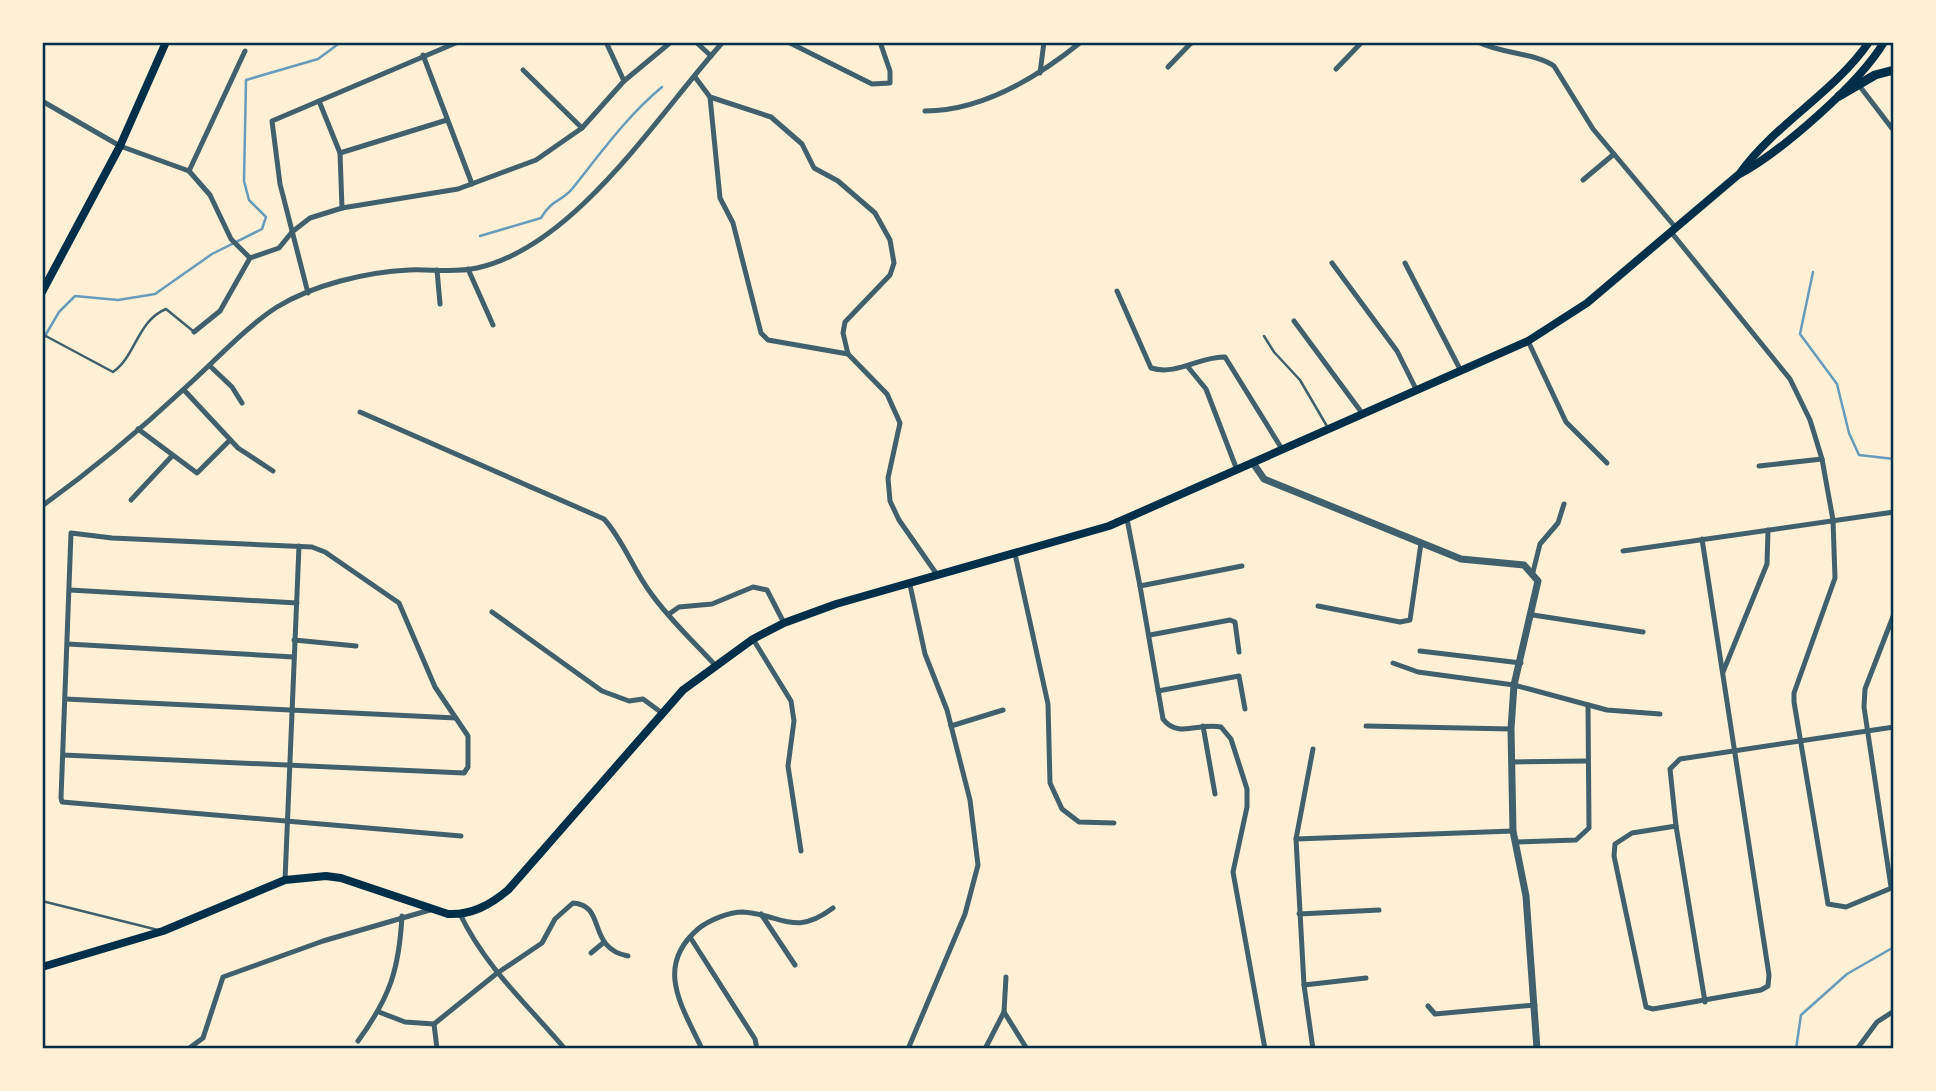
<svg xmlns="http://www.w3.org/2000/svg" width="1936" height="1091" font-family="'Playfair Display',serif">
	<rect width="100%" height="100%" fill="#fdf0d5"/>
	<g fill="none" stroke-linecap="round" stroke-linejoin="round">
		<g stroke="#669bbc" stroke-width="2.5">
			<path d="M480 236 541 218C552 199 561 202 572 189 600 154 627 116 662 87"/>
			<path d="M1813 272 1800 334 1837 384 1849 433 1859 455 1894 459"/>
			<path d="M42 341 59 312 75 296 118 300 155 294 212 254 262 229 266 217 249 200 244 181 246 80 318 59 341 42"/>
			<path d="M1796 1049 1801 1015 1847 974 1894 947"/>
		</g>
		<g stroke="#3f606c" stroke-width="2.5">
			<path d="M42 334 113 372C136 356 137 321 166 309L193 331"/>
			<path d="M1264 336 1274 352 1300 380 1328 428"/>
			<path d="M42 901 158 930"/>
		</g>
		<g stroke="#3f606c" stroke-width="5">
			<path d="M606 42 624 81"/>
			<path d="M696 42 711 56"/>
			<path d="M788 42 872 84 890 83V71L880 42"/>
			<path d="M1171 42 1192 43"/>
			<path d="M1478 42C1502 54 1536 53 1554 66L1593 129 1676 228"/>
			<path d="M423 55 472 184"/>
			<path d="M1168 67 1192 42"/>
			<path d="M1336 69 1362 42"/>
			<path d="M523 70 582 128"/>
			<path d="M1040 73 1044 42"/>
			<path d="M695 77 710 97 771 117 802 144 814 168 838 181 875 213 890 240 894 263 890 275 845 322 843 333 848 354"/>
			<path d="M1858 84 1894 131"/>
			<path d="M710 97 720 198 733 223 761 333 768 340 848 354 887 394 900 423 888 478 890 501 899 520 938 576"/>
			<path d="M42 101 120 146 189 171 210 195 231 239 250 258"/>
			<path d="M319 101 340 153 342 208"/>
			<path d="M925 111C982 111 1039 76 1081 42"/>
			<path d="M340 153 447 120"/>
			<path d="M189 171 245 51"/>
			<path d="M1583 180 1614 154"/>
			<path d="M1671 232 1790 379 1810 420 1822 459 1833 520 1835 578 1794 693V702L1828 904 1846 907 1894 887"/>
			<path d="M1332 263 1397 351 1416 389"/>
			<path d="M1405 263 1461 371"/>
			<path d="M468 269 493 325"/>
			<path d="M437 270 440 304"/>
			<path d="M1117 291 1151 368C1177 376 1200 356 1225 357L1282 449"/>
			<path d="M308 293 280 184 272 121 458 42"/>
			<path d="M1294 321 1362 413"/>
			<path d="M194 332 220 311 250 258 279 248 292 232 310 218 342 208 458 189 536 160 582 128 624 81 671 42"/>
			<path d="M1528 341 1566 422 1607 463"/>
			<path d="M210 366 232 387 242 403"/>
			<path d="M1188 367 1206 389 1237 470"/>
			<path d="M184 390 238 448 273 471"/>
			<path d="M360 412 604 519C623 540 633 569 650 592 668 618 693 641 715 665"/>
			<path d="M138 429 197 473 230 440"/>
			<path d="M1759 466 1822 459"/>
			<path d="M131 500 172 456"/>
			<path d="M42 506C92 470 140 430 185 388 212 364 247 326 277 307 313 285 366 272 409 270 431 269 455 273 477 268 576 246 658 114 723 42"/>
			<path d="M1127 519 1140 586"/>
			<path d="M1623 551 1894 512"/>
			<path d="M1015 554 1048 704 1050 783 1062 809 1079 822 1114 823"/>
			<path d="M1242 566 1140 586 1163 719C1178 739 1200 722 1221 727L1231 739 1247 789V807L1233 872 1265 1049"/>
			<path d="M1533 572 1540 544 1558 523 1564 504"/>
			<path d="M70 590 297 603"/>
			<path d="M1318 606 1400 622 1410 620 1421 543"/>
			<path d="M492 612 602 691 629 701 643 699 662 713"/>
			<path d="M669 614 679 607 712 604 753 587 767 590 784 623"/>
			<path d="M1533 615 1643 632"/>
			<path d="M1150 635 1230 620 1235 622 1239 652"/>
			<path d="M753 639 791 701 794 721 788 766 801 851"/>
			<path d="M294 640 356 646"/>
			<path d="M68 644 294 657"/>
			<path d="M1420 651 1521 663"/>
			<path d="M1393 663 1418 672 1514 685 1607 710 1660 714"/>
			<path d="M1723 672 1767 564 1768 530"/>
			<path d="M1158 691 1239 676 1245 709"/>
			<path d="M65 699 456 718"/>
			<path d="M951 726 1003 710"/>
			<path d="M1203 726 1215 794"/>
			<path d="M1366 726 1511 729"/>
			<path d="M63 755 464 773 468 767V736L435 687 399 603 325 552 312 547 112 538 71 533 61 798 62 802 461 836"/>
			<path d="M1511 762 1588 761"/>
			<path d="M1676 826 1632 833 1615 844 1614 856 1646 1007 1653 1009 1761 990 1768 986 1769 975 1702 539"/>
			<path d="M1296 839 1513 831"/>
			<path d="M1515 842 1576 840 1589 828 1588 705"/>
			<path d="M285 880 299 546"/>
			<path d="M1891 887 1864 707 1865 689 1894 614"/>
			<path d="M460 914C486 968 527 1004 565 1049"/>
			<path d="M761 914 795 965"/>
			<path d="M1299 914 1379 910"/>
			<path d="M690 937 755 1039 757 1049"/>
			<path d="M591 953 603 943"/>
			<path d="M1006 977 1004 1012 1027 1049"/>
			<path d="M1304 985 1366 978"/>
			<path d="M1705 1002 1676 826 1670 769 1680 759 1894 727"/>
			<path d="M1428 1006 1435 1014 1535 1005"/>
			<path d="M379 1012 405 1022 434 1024 496 974 542 943 555 919 573 903C607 905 586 948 628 956"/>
			<path d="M434 1024 437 1049"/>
			<path d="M358 1041C390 997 399 970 402 916"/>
			<path d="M188 1049 203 1038 223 977 323 941 430 910"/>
			<path d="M702 1049C682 1006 654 967 698 929 709 920 729 912 743 912 783 915 794 937 833 908"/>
			<path d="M908 1049 965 914 978 865 970 800 947 710 925 654 910 585"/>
			<path d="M985 1049 1004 1012"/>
			<path d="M1313 1049 1304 985 1296 839 1313 749"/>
			<path d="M1857 1049 1877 1022 1894 1011"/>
		</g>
		<path stroke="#3f606c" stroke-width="7" d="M1253 463 1264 479 1461 559 1524 565 1538 581 1514 685 1511 729 1513 831 1526 896 1537 1049"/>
		<g stroke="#003049" stroke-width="8">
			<path d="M1740 173C1776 123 1834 93 1869 42"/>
			<path d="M42 292 120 146 166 42"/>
			<path d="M42 967 163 931 285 880 326 876 341 878 448 914C472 915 490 905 508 890L683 690 753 639 784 623 836 604 1109 526 1528 341 1587 303 1738 175C1781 152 1860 83 1884 42"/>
		</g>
		<path stroke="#003049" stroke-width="9" d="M1839 96 1875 75 1894 70"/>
	</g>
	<rect width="1936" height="1091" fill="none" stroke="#fdf0d5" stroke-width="88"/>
	<rect x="44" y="44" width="1848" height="1003" fill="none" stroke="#003049" stroke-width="2.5"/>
</svg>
